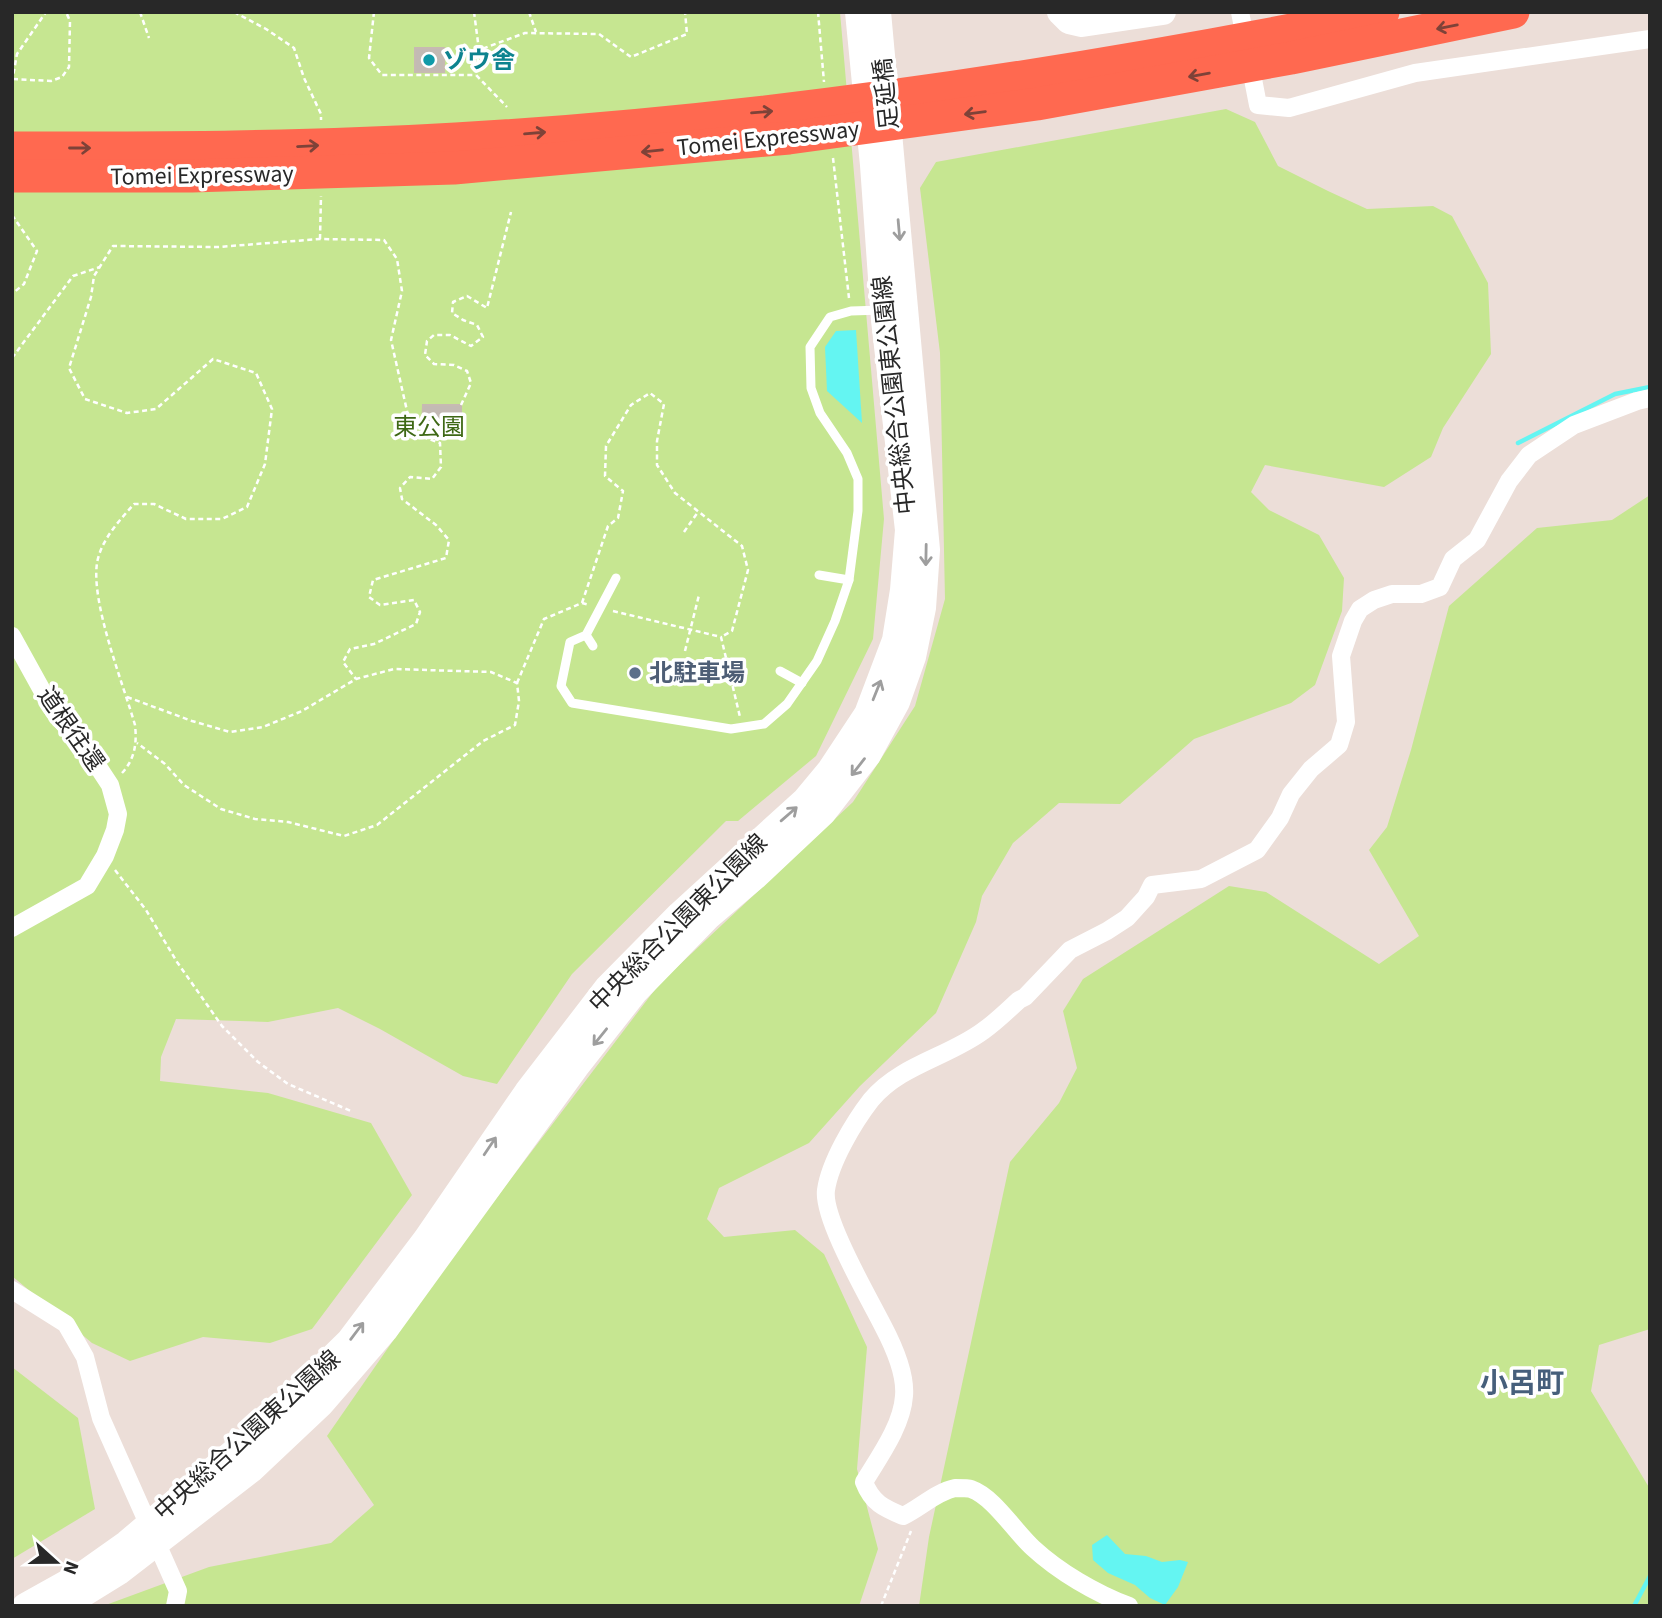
<svg xmlns="http://www.w3.org/2000/svg" width="1662" height="1618" font-family="'Source Sans 3','Noto Sans JP',sans-serif">
	<rect width="100%" height="100%" fill="#ecded8"/>
	<g fill="#c6e691">
		<path d="M12 12H840L884 519 873 639 816 756 738 821H726L572 974 497 1084 463 1076 380 1029 338 1008 268 1022 176 1019 161 1057 160 1081 268 1093 371 1123 412 1195 312 1329 270 1343 203 1337 130 1361 92 1343 12 1276Z"/>
		<path d="M1226 109 1255 122 1278 166 1328 191 1367 209 1433 206 1452 216 1488 283 1491 354 1443 428 1431 457 1384 487 1265 465 1251 492 1269 510 1319 535 1344 578 1342 611 1315 685 1291 703 1194 739 1120 804 1059 803 1013 843 982 896 976 922 936 1013 860 1086 809 1143 719 1188 707 1219 724 1237 795 1230 824 1254 867 1347 857 1469 878 1549 859 1606H103L209 1567 331 1543 374 1505 327 1436 449 1260 660 983 853 802 915 706 945 599 940 353 920 188 936 162Z"/>
		<path d="M1650 495V1329L1599 1345 1591 1391 1650 1489V1606H919L929 1537 1010 1162 1059 1103 1077 1068 1063 1011 1083 979 1229 886 1266 892 1379 964 1419 936 1369 850 1387 827 1411 750 1449 606 1537 528 1612 520Z"/>
		<path d="M12 1367 78 1418 95 1509 12 1559Z"/>
	</g>
	<g fill="#64f5f2">
		<path d="M856 330 862 423 827 391 825 347 836 331Z"/>
		<path d="M1107 1535 1125 1554 1146 1556 1162 1562 1180 1560 1188 1562 1178 1587 1165 1605 1150 1598 1135 1585 1108 1573 1093 1560 1092 1545Z"/>
	</g>
	<g fill="none" stroke-linecap="round" stroke-linejoin="round">
		<g stroke="#64f5f2" stroke-width="4.5">
			<path d="M1518 443 1615 394 1650 387"/>
			<path d="M1634 1606 1650 1576"/>
		</g>
	</g>
	<g fill="#c3bab4" stroke="#c7bab2" stroke-width="2">
		<rect x="415" y="48" width="29" height="24"/>
		<path d="M423 405H461V433L422 432Z"/>
	</g>
	<g fill="none" stroke-linecap="round" stroke-linejoin="round">
		<g stroke="#fff" stroke-width="2.5" stroke-dasharray="5 3.5" stroke-linecap="butt">
			<path d="M140 12 149 38"/>
			<path d="M234 12 266 29 294 48 304 78 321 114V120"/>
			<path d="M374 12 369 58 382 75H476"/>
			<path d="M474 12 479 50 525 33 599 34 631 57 687 34 685 12"/>
			<path d="M529 12 536 32"/>
			<path d="M656 12H664"/>
			<path d="M818 12 824 82"/>
			<path d="M479 50 476 75 507 107"/>
			<path d="M13 79 51 81 62 77 69 67 70 21 66 12"/>
			<path d="M12 82 17 54 46 12"/>
			<path d="M833 158 849 298"/>
			<path d="M12 215 37 251 24 284 12 294"/>
			<path d="M320 239 321 196"/>
			<path d="M12 358 73 276 100 267"/>
			<path d="M461 405 471 383 467 371 454 365 434 364 425 355 427 341 434 335H450L471 346 483 337 477 325 463 320 452 313 453 302 467 296 487 308 511 212"/>
			<path d="M684 532 698 512"/>
			<path d="M582 603 608 526 618 518 623 491 605 476 606 446 631 405 650 393 664 404 657 441V465L675 493 742 546 748 570 732 631 721 637"/>
			<path d="M613 611 721 637 740 717"/>
			<path d="M685 651 699 595"/>
			<path d="M517 683 544 619 582 603 590 605"/>
			<path d="M127 697 192 721 230 732 263 727 302 711 356 679 394 669 491 672 517 683 519 701 515 725 483 741 377 825 344 836 288 822 255 819 221 809 184 785 165 764 137 743"/>
			<path d="M122 773C135 759 137 743 135 725 123 683 91 604 97 563 101 540 119 521 134 504H154L186 519H222L247 507 265 464 272 409 256 373 213 359 156 409 127 413 85 399 69 368 91 297 94 276 113 246 218 247 320 239 384 240 397 259 402 291 391 340 412 433 440 443 441 467 432 479 410 477 400 488 402 499 436 525 449 540 446 558 373 580 369 597 380 605 414 600 420 612 416 624 374 644 350 649 343 662 356 679"/>
			<path d="M115 870 146 910 177 962 222 1026 258 1062 288 1084 351 1111"/>
			<path d="M881 1606 911 1531"/>
		</g>
		<g stroke="#fff" stroke-width="9">
			<path d="M819 575 849 580"/>
			<path d="M616 578 586 635 570 642 561 686 572 703 731 729 764 724 787 704 817 661 835 621 849 580 858 511V479L847 453 820 413 811 388 810 347 830 317 851 311 882 310"/>
			<path d="M586 635 593 646"/>
			<path d="M780 671 802 683"/>
		</g>
		<g stroke="#fff" stroke-width="18">
			<path d="M1240 12 1258 105 1289 108 1415 73 1650 39"/>
			<path d="M12 636 54 712 91 756 110 785 118 814 115 830 105 856 87 886 12 928"/>
			<path d="M12 1290 66 1324 85 1357 101 1418 178 1591 175 1606"/>
			<path d="M1129 1606C1095 1593 1059 1572 1033 1548 1015 1532 994 1497 971 1489 968 1488 959 1488 955 1488 936 1492 920 1508 903 1516 884 1508 872 1503 864 1482 879 1457 902 1426 904 1396 906 1374 893 1345 883 1326 869 1298 822 1218 826 1190 830 1162 854 1122 871 1100 900 1065 948 1057 983 1031 996 1022 1008 1010 1019 1000L1025 997 1070 950 1107 931 1127 918 1146 897 1152 885 1201 879 1257 850 1280 818 1291 794 1311 769 1339 745 1346 722 1341 656 1353 621 1360 609 1374 600 1392 594H1421L1440 587 1453 559 1477 540 1509 481 1529 455 1574 425 1637 401 1650 398"/>
		</g>
		<g stroke="#fff" stroke-width="26">
			<path d="M1060 12 1069 21 1082 24 1163 12"/>
			<path d="M25 1606 86 1572 127 1543 250 1438 349 1341 426 1239 527 1092 607 988 680 914 805 800 830 770 867 714 895 640 903 590 908 530 884 320 873 165 858 12"/>
			<path d="M64 1606 119 1572 251 1470 321 1404 385 1330 576 1067 635 992 709 916 756 876 823 813 868 755 897 702 913 657 923 608 927 550 878 12"/>
		</g>
		<g stroke="#ff6950" stroke-width="33">
			<path d="M12 148C160 148 308 148 456 139 768 121 1077 74 1383 12"/>
			<path d="M12 176H192L454 168 789 138 1037 104 1291 58 1513 12"/>
		</g>
	</g>
	<defs><path id="oneway-shaft" d="M-6 0H5M1.5-3L5.5 0L1.5 3" fill="none" stroke-width="1.6" stroke-linecap="round" stroke-linejoin="round" transform="scale(1.75)"/></defs>
	<g stroke="#7e4238">
		<use href="#oneway-shaft" transform="translate(1447 27) rotate(169)"/>
		<use href="#oneway-shaft" transform="translate(1199 75) rotate(170)"/>
		<use href="#oneway-shaft" transform="translate(762 112) rotate(-5)"/>
		<use href="#oneway-shaft" transform="translate(975 113) rotate(172)"/>
		<use href="#oneway-shaft" transform="translate(535 133) rotate(-5)"/>
		<use href="#oneway-shaft" transform="translate(308 146) rotate(-3)"/>
		<use href="#oneway-shaft" transform="translate(80 148)"/>
		<use href="#oneway-shaft" transform="translate(652 151) rotate(174)"/>
	</g>
	<g stroke="#9e9e9e">
		<use href="#oneway-shaft" transform="translate(899 230) rotate(85)"/>
		<use href="#oneway-shaft" transform="translate(926 555) rotate(91)"/>
		<use href="#oneway-shaft" transform="translate(877 690) rotate(-68)"/>
		<use href="#oneway-shaft" transform="translate(858 767) rotate(128)"/>
		<use href="#oneway-shaft" transform="translate(789 814) rotate(-41)"/>
		<use href="#oneway-shaft" transform="translate(600 1037) rotate(129)"/>
		<use href="#oneway-shaft" transform="translate(490 1146) rotate(-56)"/>
		<use href="#oneway-shaft" transform="translate(357 1331) rotate(-53)"/>
	</g>
	<circle fill="#0f9aa8" stroke="#fff" stroke-width="2.5" cx="429" cy="60" r="7"/>
	<circle fill="#5c6f8a" stroke="#fff" stroke-width="2.5" cx="635" cy="673" r="7"/>
	<g text-anchor="middle" stroke-width="7" stroke-linejoin="round" paint-order="stroke">
		<g font-size="24" font-weight="bold" fill="#0d838f" stroke="#fff" text-anchor="start">
			<text x="443" y="68">ゾウ舎</text>
		</g>
		<g font-size="24" fill="#282828" stroke="#fff">
			<text transform="translate(886 94) rotate(-96)" y="8">足延橋</text>
			<text transform="translate(768 138) rotate(-6)" y="8">Tomei Expressway</text>
			<text transform="translate(202 175) rotate(-1)" y="8">Tomei Expressway</text>
			<text transform="translate(894 395) rotate(-96)" y="8">中央総合公園東公園線</text>
			<text transform="translate(71 729) rotate(55)" y="8">道根往還</text>
			<text transform="translate(678 923) rotate(-45)" y="8">中央総合公園東公園線</text>
			<text transform="translate(247 1435) rotate(-42)" y="8">中央総合公園東公園線</text>
		</g>
		<g font-size="24" fill="#3e6815" stroke="#fff">
			<text x="429" y="435">東公園</text>
		</g>
		<g font-size="24" font-weight="bold" fill="#4e5e75" stroke="#fff" text-anchor="start">
			<text x="649" y="681">北駐車場</text>
		</g>
		<g font-size="28" font-weight="bold" fill="#465f7b" stroke="#fff">
			<text x="1522" y="1392">小呂町</text>
		</g>
	</g>
	<rect width="1662" height="1618" fill="none" stroke="#282828" stroke-width="28"/>
	<g transform="translate(56 1562) rotate(111)" stroke="#ffffff" stroke-width="5" paint-order="stroke">
	<path d="M0-5L12 26L0 18L-12 26Z" fill="#282828"/>
	<text y="-10" font-size="19" font-weight="bold" text-anchor="middle" fill="#282828">N</text>
	</g>
</svg>
